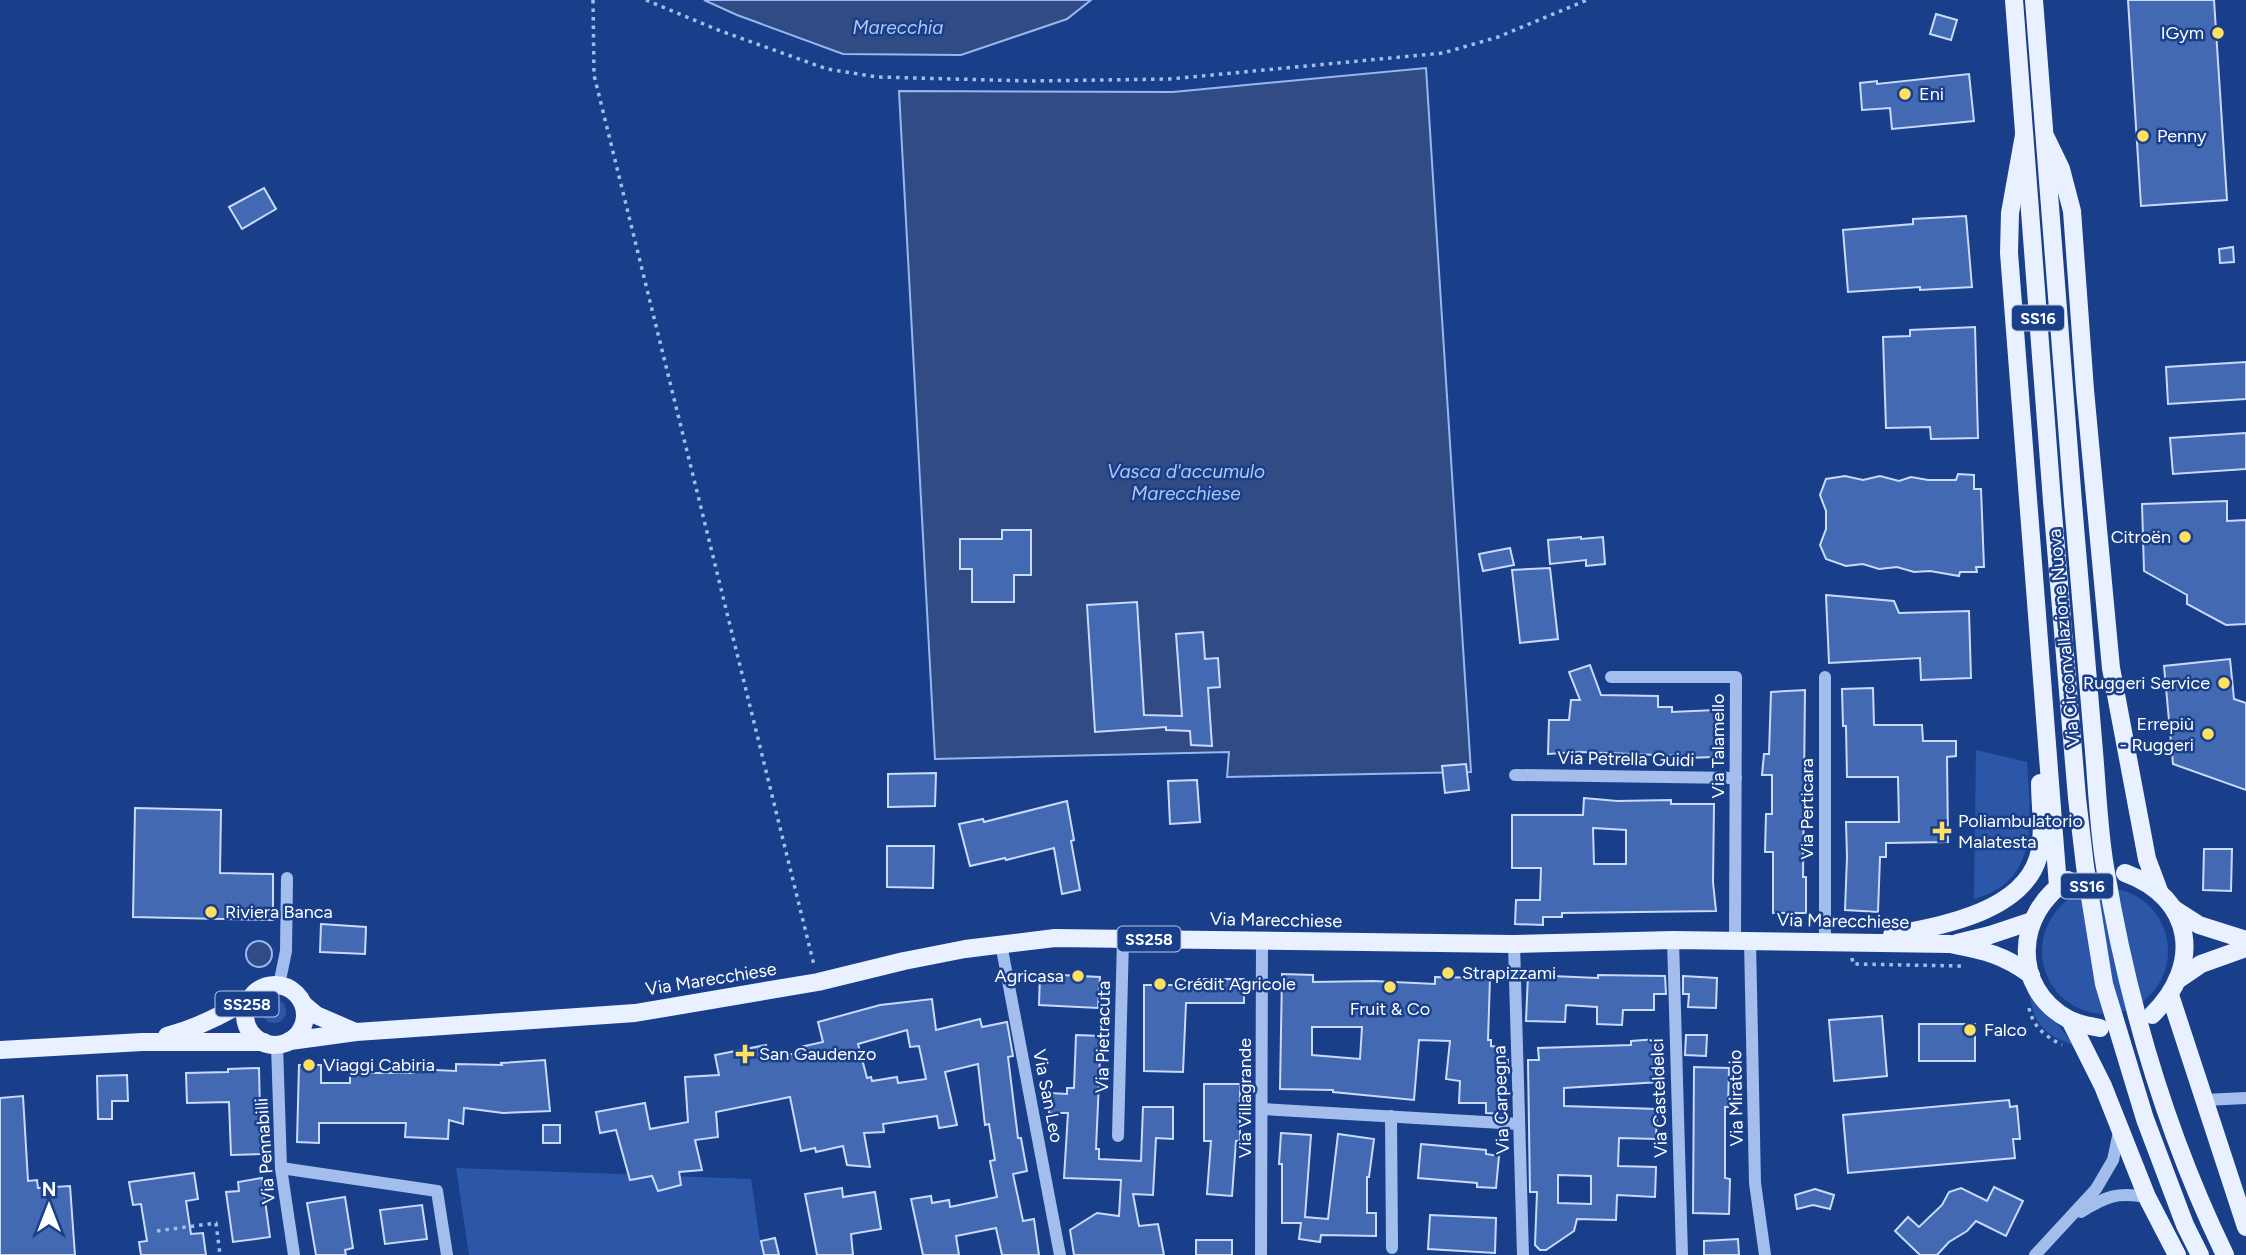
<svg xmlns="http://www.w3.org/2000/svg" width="2246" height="1255" font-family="Figtree,sans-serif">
	<rect width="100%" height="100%" fill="#1a3f8a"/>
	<g fill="#2c57a8">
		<path d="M1976 750 2027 762C2030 815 2042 881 1974 899Z"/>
		<circle cx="2105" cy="951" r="63"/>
		<path d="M2029 988 2074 1045C2042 1034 2032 1023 2029 988Z"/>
		<circle cx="274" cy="1011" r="12"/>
		<path d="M456 1168 751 1179 762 1255H469Z"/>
	</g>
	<g fill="#314c84" stroke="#96b7ef" stroke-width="2">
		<path d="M704 0H1091L1067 19 961 55 843 54 737 15Z"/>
		<path d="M1426 68 1471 772 1227 777 1229 752 935 759 899 91 1173 92Z"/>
		<circle cx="259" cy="954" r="13"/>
	</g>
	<g fill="#4269b2" stroke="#c9dafa" stroke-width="2" fill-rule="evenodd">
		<path d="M2128 0H2214L2227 200 2141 206Z"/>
		<path d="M1936 14 1957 20 1951 40 1930 34Z"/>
		<path d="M1969 74 1974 121 1892 129 1890 108 1862 110 1860 83 1877 81V84Z"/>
		<path d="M264 188 276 209 242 229 229 207Z"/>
		<path d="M1966 216 1972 287 1920 290V287L1848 292 1843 230 1913 224V219Z"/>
		<path d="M2233 247 2234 262 2220 263 2219 249Z"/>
		<path d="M1975 327 1978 438 1931 439 1930 427 1886 428 1883 337 1910 336V330Z"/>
		<path d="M2246 362V399L2168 404 2166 367Z"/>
		<path d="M2246 433V469L2173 474 2170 438Z"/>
		<path d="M1958 474 1974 475V489H1981L1984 567H1976L1977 572H1960L1959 576 1930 571 1914 572 1897 567 1879 569 1863 564 1846 566 1826 559 1820 545 1826 529V511L1820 495 1826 479 1845 476 1863 480 1880 476 1899 481 1911 477 1928 480H1956Z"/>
		<path d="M2227 501V521L2246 520V624L2226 625 2187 604V595L2144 571 2142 504Z"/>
		<path d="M1002 530H1031V575H1014V602H972V569H960V539H1002Z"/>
		<path d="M1581 537V539L1603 537 1605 564 1586 566V560L1550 564 1548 540Z"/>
		<path d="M1510 548 1514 565 1483 571 1479 554Z"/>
		<path d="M1550 568 1558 639 1520 643 1512 570Z"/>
		<path d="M1826 595 1894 601 1899 613 1969 611 1971 678 1921 680 1920 658 1829 663Z"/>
		<path d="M1137 602 1144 715 1182 716 1176 634 1203 632 1205 659 1218 658 1220 687 1208 688 1212 746 1191 745 1190 731 1166 730V727L1095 732 1087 605Z"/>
		<path d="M2230 659 2234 699 2246 703V790L2173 764 2164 666Z"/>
		<path d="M1590 665 1601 695 1658 696V707H1672V712L1715 710 1716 757 1684 758V756L1579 752 1548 754 1549 720H1569L1571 700H1580L1569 672Z"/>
		<path d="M1873 688 1874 725H1922L1923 741H1956V756L1947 757 1948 842 1886 843V857H1880L1878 912 1845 910 1847 857 1846 822H1899L1898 777H1847L1846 726H1843L1842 689Z"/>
		<path d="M1805 690 1803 877H1806V913H1773V852H1765L1766 814H1772V775H1762L1764 754H1769L1771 692Z"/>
		<path d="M1466 764 1469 790 1445 793 1442 766Z"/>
		<path d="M936 773 935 806 888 807V774Z"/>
		<path d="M1197 780 1200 822 1170 824 1168 781Z"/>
		<path d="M1584 798 1617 801 1671 800V804H1714L1713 882 1716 911 1562 913V917H1543V925L1515 924 1516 900H1540L1541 868H1512V815H1583ZM1593 828 1626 830V864H1594Z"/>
		<path d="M1067 801 1074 840 1071 841 1080 890 1062 894 1054 848 1006 860 1005 858 970 866 959 824 983 819 984 822Z"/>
		<path d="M135 808 221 810 220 873 273 874V920L133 917Z"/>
		<path d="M887 846H934L933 888 887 887Z"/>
		<path d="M2204 849H2232L2231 891 2203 890Z"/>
		<path d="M321 924 366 927 365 954 320 952Z"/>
		<path d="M1040 974 1100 977 1098 1008 1039 1005Z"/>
		<path d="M1282 974 1313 975V982L1373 981 1435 984V977L1490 978 1488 1040H1491V1046L1506 1048V1061L1508 1060 1503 1114 1486 1113V1103H1459L1460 1081 1446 1079 1450 1041 1419 1040 1414 1100 1333 1092V1090L1280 1089ZM1312 1027H1362L1360 1059 1312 1055Z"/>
		<path d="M1528 975 1598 978V975L1665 976 1666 994H1654V1010H1623L1622 1025 1597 1024V1007L1566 1005 1565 1022 1526 1021Z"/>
		<path d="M1683 976 1717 978 1716 1008 1688 1007 1689 994H1683Z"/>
		<path d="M1201 979H1244V1003H1186L1183 1072 1144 1071V985H1201Z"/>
		<path d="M932 999 936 1030 980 1019 982 1027 1007 1022 1013 1056 1008 1057 1018 1138H1021L1027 1171 1013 1174 1023 1221 1034 1219 1039 1255H1002L996 1228 956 1236 959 1255H923L911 1199 931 1196 932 1203 949 1200 950 1207 997 1197 990 1161 995 1160 989 1124 985 1125 978 1064 945 1072 957 1125 939 1128 937 1116 883 1124 884 1132 864 1133 870 1167 847 1165 843 1146 816 1152 815 1148 801 1151 790 1097 716 1112 718 1137 695 1140 702 1170 679 1172 681 1185 658 1191 652 1176 630 1180 616 1130 600 1133 596 1112 645 1103 650 1129 688 1122 685 1077 719 1075 715 1055 766 1045 769 1059 801 1052 800 1047 823 1042 818 1022 880 1005ZM907 1030 910 1047 919 1046 926 1079 898 1083 897 1077 872 1081 871 1077 867 1078 858 1044Z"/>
		<path d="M1882 1016 1887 1076 1834 1081 1829 1020Z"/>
		<rect x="1919" y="1024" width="56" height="37"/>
		<path d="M1076 1035 1101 1036 1096 1149H1099V1159L1141 1161 1143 1107H1173V1139L1156 1138 1153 1195 1133 1194 1139 1226 1158 1224 1164 1255H1074L1070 1230 1097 1213 1119 1216 1121 1180 1064 1178 1068 1113H1049L1050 1093 1067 1094V1088H1074Z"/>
		<path d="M1686 1035H1707L1706 1056 1685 1055Z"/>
		<path d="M1658 1039 1660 1082 1564 1088V1106L1657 1109 1656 1139 1619 1138 1618 1166 1656 1167 1655 1197 1617 1195 1616 1220 1577 1219 1574 1231 1546 1250H1540L1535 1245 1537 1192H1530L1528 1060H1539L1538 1048 1631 1045V1041ZM1558 1175 1591 1176V1204L1558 1203Z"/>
		<path d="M545 1060 550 1111 503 1113 464 1108 463 1124 449 1120 448 1139 405 1137 406 1123H319V1143L297 1142 299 1065H321V1083H350V1073H414V1069L456 1071V1064L502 1065 501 1063Z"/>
		<path d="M1694 1067 1729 1068 1728 1107H1725V1178L1730 1179 1729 1214 1693 1213Z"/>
		<path d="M259 1068 261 1154 231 1155 229 1102 187 1103 186 1073 228 1072V1069Z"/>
		<path d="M127 1075 128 1101H112V1119H98L97 1076Z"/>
		<path d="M1204 1084H1240V1141H1236L1232 1196 1207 1194 1211 1141H1204Z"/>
		<path d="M23 1096 28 1181 37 1180 38 1188 70 1186 75 1255H0V1098Z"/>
		<path d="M2009 1100 2010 1107 2017 1106 2020 1139H2013L2015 1158 1848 1173 1843 1115Z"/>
		<rect x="543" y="1125" width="17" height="18"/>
		<path d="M1281 1133 1311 1135 1305 1217 1328 1219 1338 1134 1374 1139 1369 1177H1367V1213H1376V1236L1321 1235 1320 1242 1299 1239 1301 1223H1282V1164H1279Z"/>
		<path d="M1421 1144 1486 1150V1154L1499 1156 1496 1188 1477 1187V1183L1418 1178Z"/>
		<path d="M194 1173 198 1199 186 1201 191 1234 203 1233 206 1255H141L139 1242 147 1241 141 1204 133 1205 129 1182Z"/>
		<path d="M262 1178 270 1237 233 1242 226 1192 239 1191 238 1182Z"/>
		<path d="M1994 1187 2023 1201 2006 1236 1976 1221 1967 1231 1949 1242 1937 1255H1920L1895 1231 1908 1217 1919 1227 1942 1205 1949 1192 1961 1188 1987 1201Z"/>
		<path d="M842 1188 843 1197 875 1192 881 1229 851 1234 853 1255H817L805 1194Z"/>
		<path d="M1815 1189 1834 1195 1830 1209 1813 1205 1797 1209 1795 1195Z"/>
		<path d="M345 1197 353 1248 345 1250 346 1255H316L307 1203Z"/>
		<path d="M422 1205 427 1239 385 1244 380 1210Z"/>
		<path d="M1430 1215 1496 1218 1495 1253 1428 1249Z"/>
		<path d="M775 1238 779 1255H764L761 1241Z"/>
		<path d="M1738 1239 1739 1255H1704V1241Z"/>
		<rect x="1196" y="1240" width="36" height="15"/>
	</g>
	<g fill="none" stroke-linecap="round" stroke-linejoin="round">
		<g stroke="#a3bded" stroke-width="3.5" stroke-dasharray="3.5 5" stroke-linecap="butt">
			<path d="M593 0 594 75 814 965"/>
			<path d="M646 0 718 30 827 69 877 77 1031 81 1170 79 1443 53 1498 37 1587 0"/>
			<path d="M1852 958 1853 964 1961 966"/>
			<path d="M2029 1008C2033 1027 2045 1036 2062 1045"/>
			<path d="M157 1231 216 1223 220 1255"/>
		</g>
		<g stroke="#a3bded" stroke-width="12">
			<path d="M1611 677H1736L1735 940"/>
			<path d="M1825 677V941"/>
			<path d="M1515 775 1736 778"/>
			<path d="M1673 940 1682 1255"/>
			<path d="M1750 941 1755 1183 1765 1255"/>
			<path d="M1001 944 1060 1255"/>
			<path d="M1514 944 1523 1255"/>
			<path d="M279 985 286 951 287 878"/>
			<path d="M277 1045 281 1168 294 1255"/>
			<path d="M2204 1100 2246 1098"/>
			<path d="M1263 1109 1519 1124"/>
			<path d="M1391 1116 1392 1248"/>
			<path d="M1118 1136 1123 939"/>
			<path d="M281 1168 437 1191 447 1255"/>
			<path d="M2081 1212C2106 1196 2117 1192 2147 1197"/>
			<path d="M1261 1255 1262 940"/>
			<path d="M2035 1255 2096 1189 2113 1160 2119 1132"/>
		</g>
		<g stroke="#e9f0ff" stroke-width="18">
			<path d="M2014 0 2052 501"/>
			<path d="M2034 0 2073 503"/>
			<path d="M2024 135 2010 213 2009 253 2058 886"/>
			<path d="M2046 138 2061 169 2072 211 2085 390 2111 668 2147 859 2159 891"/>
			<path d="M2125 873C2194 898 2203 965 2152 1015"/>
			<path d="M2068 880C2015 913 2011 988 2068 1019 2078 1024 2089 1026 2100 1028"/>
			<path d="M2174 909 2199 925 2246 940"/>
			<path d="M1892 935C1939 926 2021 913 2038 858 2045 836 2040 806 2040 783"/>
			<path d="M1957 943 1990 935 2032 921"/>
			<path d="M2179 979 2201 964 2246 948"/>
			<circle cx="275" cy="1015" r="30"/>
			<path d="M2170 995 2246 1227"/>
			<path d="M304 1005 316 1015 353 1031"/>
			<path d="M2070 1020 2103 1086 2147 1197 2177 1255"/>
			<path d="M167 1036C197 1028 223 1015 249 999"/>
			<path d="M290 1041 356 1032 635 1013 818 982 904 961 965 949 1055 938 1514 944 1673 940 1950 944C1985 951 2002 954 2031 975"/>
			<path d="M0 1050 142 1042H264"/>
		</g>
		<g stroke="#e9f0ff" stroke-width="18">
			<path d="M2052 501 2077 798 2085 866 2104 984 2145 1119 2185 1225 2200 1255"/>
			<path d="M2073 503C2080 582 2087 661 2093 740 2097 782 2098 825 2105 867 2127 1000 2166 1133 2225 1255"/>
		</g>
	</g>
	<g fill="#ffe15f" stroke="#1a3f8a" stroke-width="2.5">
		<circle cx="2218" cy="33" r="7"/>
		<circle cx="1905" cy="94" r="7"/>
		<circle cx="2143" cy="136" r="7"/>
		<circle cx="2185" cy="537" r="7"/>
		<circle cx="2224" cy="683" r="7"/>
		<circle cx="2208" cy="734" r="7"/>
		<path d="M1938.5 820.5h7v7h7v7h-7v7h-7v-7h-7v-7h7z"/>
		<circle cx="211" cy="912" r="7"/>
		<circle cx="1448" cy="973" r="7"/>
		<circle cx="1078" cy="976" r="7"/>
		<circle cx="1160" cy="984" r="7"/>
		<circle cx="1390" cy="987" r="7"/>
		<circle cx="1970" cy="1030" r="7"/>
		<path d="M741.5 1043.5h7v7h7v7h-7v7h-7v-7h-7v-7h7z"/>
		<circle cx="309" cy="1065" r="7"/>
	</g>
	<g text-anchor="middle" stroke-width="5" stroke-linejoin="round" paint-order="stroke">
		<g fill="#1a3f8a" stroke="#bac5dc" stroke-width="2">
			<rect x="2012" y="305.5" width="52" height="25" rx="5"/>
			<rect x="2061" y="873.5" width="52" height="25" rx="5"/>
			<rect x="1117.5" y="926.5" width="63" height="25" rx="5"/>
			<rect x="215.5" y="991.5" width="63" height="25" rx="5"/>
		</g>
		<g font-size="16" font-weight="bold" fill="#fff">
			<text x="2038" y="324">SS16</text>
			<text x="2087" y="892">SS16</text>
			<text x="1149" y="945">SS258</text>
			<text x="247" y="1010">SS258</text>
		</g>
		<g font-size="18" fill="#fff" stroke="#1a3f8a" text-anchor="start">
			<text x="2204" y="39" text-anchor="end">IGym</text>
			<text x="1919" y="100">Eni</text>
			<text x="2157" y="142">Penny</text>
			<text x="2171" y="543" text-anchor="end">Citroën</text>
			<text x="2210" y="689" text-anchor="end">Ruggeri Service</text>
			<text x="2194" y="730" text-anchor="end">Errepiù<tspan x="2194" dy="21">- Ruggeri</tspan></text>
			<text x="1958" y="827">Poliambulatorio<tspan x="1958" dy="21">Malatesta</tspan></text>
			<text x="225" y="918">Riviera Banca</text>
			<text x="1462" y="979">Strapizzami</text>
			<text x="1064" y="982" text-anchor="end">Agricasa</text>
			<text x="1174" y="990">Crédit Agricole</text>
			<text x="1390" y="1015" text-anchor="middle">Fruit &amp; Co</text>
			<text x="1984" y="1036">Falco</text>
			<text x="759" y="1060">San Gaudenzo</text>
			<text x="323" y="1071">Viaggi Cabiria</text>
		</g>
		<g font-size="18" fill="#fff" stroke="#1a3f8a">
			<text transform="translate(2064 638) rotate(-95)" y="6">Via Circonvallazione Nuova</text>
			<text transform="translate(1718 746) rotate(-90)" y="6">Via Talamello</text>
			<text transform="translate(1626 759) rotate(1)" y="6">Via Petrella Guidi</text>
			<text transform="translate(1807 809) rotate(-90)" y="6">Via Perticara</text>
			<text transform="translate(1276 920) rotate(1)" y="6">Via Marecchiese</text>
			<text transform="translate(1843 921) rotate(1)" y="6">Via Marecchiese</text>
			<text transform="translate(711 979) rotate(-9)" y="6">Via Marecchiese</text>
			<text transform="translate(1103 1037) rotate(-89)" y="6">Via Pietracuta</text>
			<text transform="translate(1048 1096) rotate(79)" y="6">Via San Leo</text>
			<text transform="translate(1245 1098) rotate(-90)" y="6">Via Villagrande</text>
			<text transform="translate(1659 1098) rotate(-92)" y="6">Via Casteldelci</text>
			<text transform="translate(1736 1098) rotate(-91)" y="6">Via Miratoio</text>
			<text transform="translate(1501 1100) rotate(-92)" y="6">Via Carpegna</text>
			<text transform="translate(265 1151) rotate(-94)" y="6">Via Pennabilli</text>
		</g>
		<g font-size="19" font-style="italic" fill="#afc8f4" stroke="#1a3f8a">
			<text x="898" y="34">Marecchia</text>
			<text x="1186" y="478">Vasca d'accumulo<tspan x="1186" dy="22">Marecchiese</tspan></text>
		</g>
	</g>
	<g transform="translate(49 1206)" stroke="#1a3f8a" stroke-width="5" paint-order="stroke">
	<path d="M0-5L12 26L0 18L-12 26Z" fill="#ffffff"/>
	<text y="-10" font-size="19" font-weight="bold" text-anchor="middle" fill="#ffffff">N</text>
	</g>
</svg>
